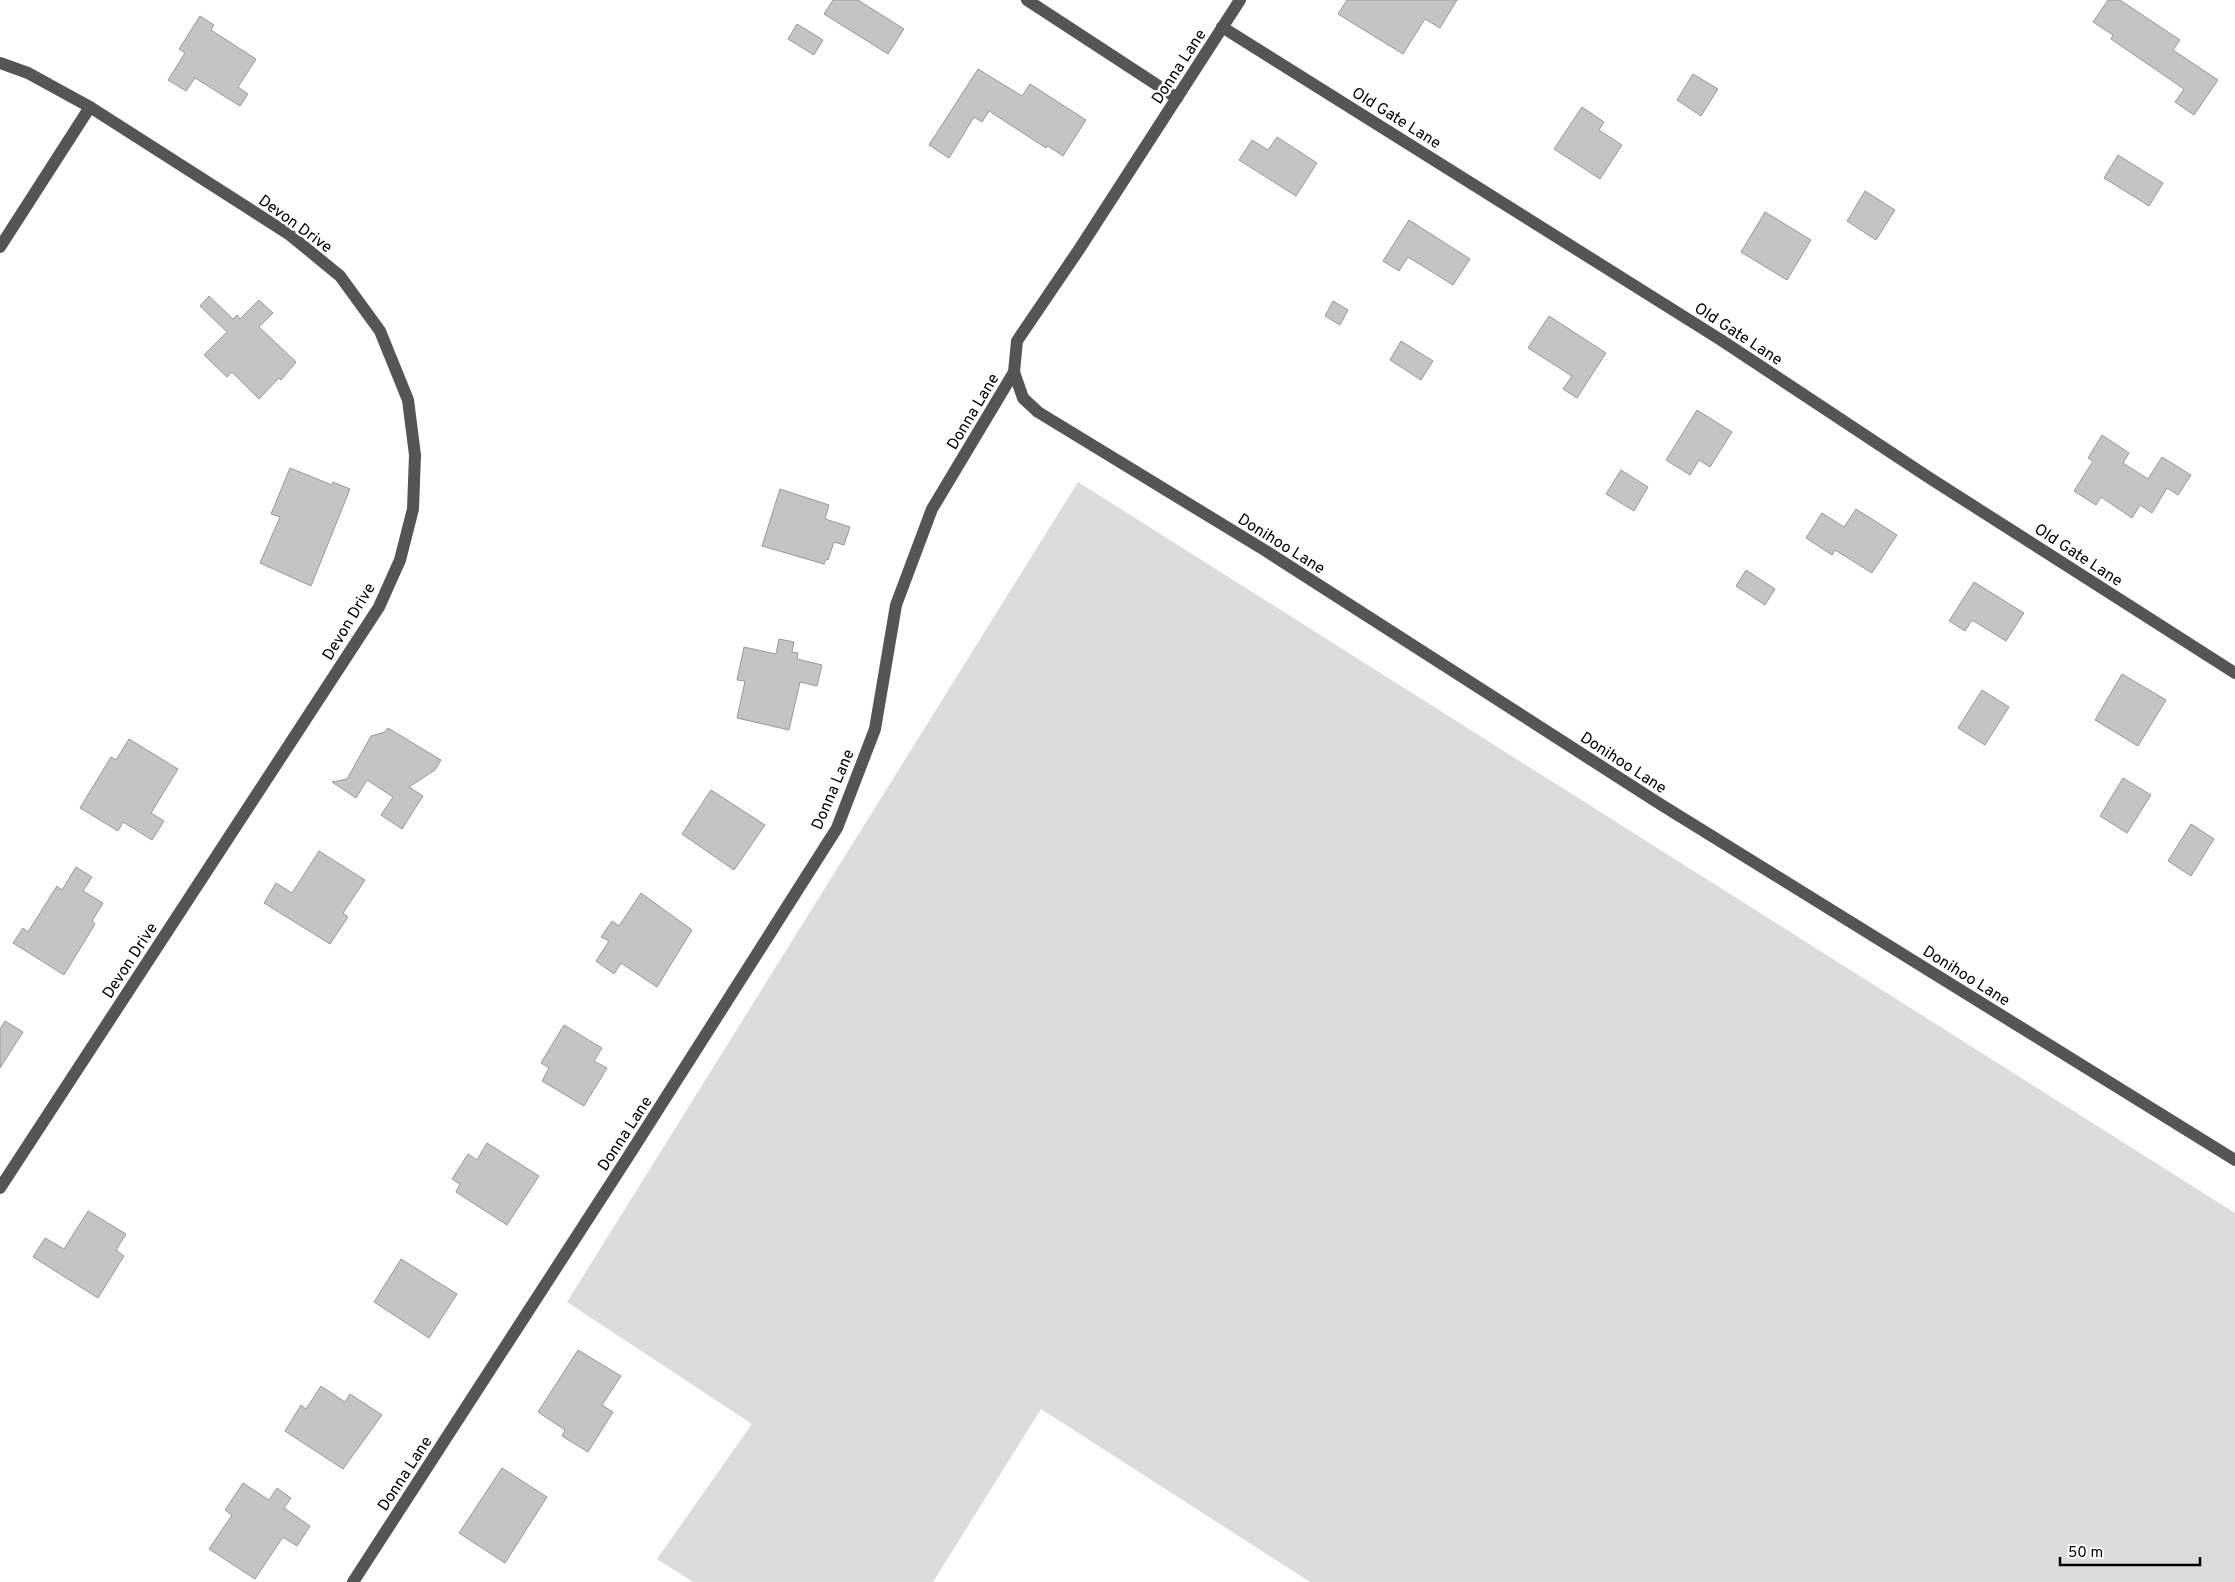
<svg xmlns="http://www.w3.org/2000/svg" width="2235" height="1582" font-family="Overpass,sans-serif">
	<rect width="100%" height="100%" fill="#fff"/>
	<path fill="#dcdcdc" d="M1078 482 2235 1213V1582H1310L1041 1409 933 1582H693L657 1559 752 1424 567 1302Z"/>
	<g fill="#c4c4c4" stroke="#999">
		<path d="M833 0H858L904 29 888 54 824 14Z"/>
		<path d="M1347 0H1457L1440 28 1425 19 1403 54 1338 14Z"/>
		<path d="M2108 0H2120L2180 40 2173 50 2218 80 2194 115 2175 102 2184 89 2111 39 2113 35 2093 22Z"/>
		<path d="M200 16 214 25 211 30 256 59 238 87 248 94 240 106 195 78 186 91 168 80 185 53 179 49Z"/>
		<path d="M797 24 823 40 814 55 788 39Z"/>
		<path d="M978 69 1022 96 1030 84 1086 120 1063 156 1048 146 1046 148 989 111 982 122 974 117 949 158 929 145Z"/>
		<path d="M1693 74 1718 89 1701 116 1677 100Z"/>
		<path d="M1582 107 1604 122 1599 130 1622 145 1600 179 1554 149Z"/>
		<path d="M1277 137 1317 163 1296 196 1239 160 1252 140 1268 150Z"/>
		<path d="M2118 155 2163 183 2149 206 2104 178Z"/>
		<path d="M1865 191 1895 210 1876 240 1847 221Z"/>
		<path d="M1765 212 1811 240 1787 280 1741 252Z"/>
		<path d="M1409 220 1470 259 1453 285 1408 257 1399 271 1383 261Z"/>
		<path d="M209 296 233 319 237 315 240 319 259 300 273 313 259 327 296 362 281 380 279 378 259 399 232 372 227 377 204 355 227 332 200 306Z"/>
		<path d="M1333 301 1348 310 1340 325 1325 316Z"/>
		<path d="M1549 316 1606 353 1577 398 1563 389 1572 376 1528 348Z"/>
		<path d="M1401 341 1433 361 1421 380 1390 360Z"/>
		<path d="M1697 410 1732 432 1710 467 1699 460 1690 475 1666 460Z"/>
		<path d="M2102 435 2129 453 2123 463 2148 479 2162 457 2191 475 2178 495 2167 488 2152 513 2140 505 2132 518 2101 497 2096 505 2074 491 2093 461 2088 458Z"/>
		<path d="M290 468 332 485 333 482 350 489 311 586 260 563 280 517 271 514Z"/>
		<path d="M1621 470 1648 487 1634 511 1606 494Z"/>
		<path d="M780 489 829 505 825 519 850 527 844 545 834 542 828 560 826 559 824 564 762 546Z"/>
		<path d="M1856 509 1897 535 1872 573 1835 550 1832 555 1806 538 1822 513 1844 527Z"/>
		<path d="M1746 570 1775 589 1765 605 1736 586Z"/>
		<path d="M1974 582 2024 613 2006 641 1972 620 1965 631 1949 621Z"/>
		<path d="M779 639 794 642 792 652 798 653 797 659 822 665 817 686 800 682 789 730 737 718 745 681 737 680 744 647 776 654Z"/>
		<path d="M2122 674 2166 700 2138 746 2095 720Z"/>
		<path d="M1982 690 2009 707 1985 745 1958 728Z"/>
		<path d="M388 728 441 760 435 770 409 787 423 796 402 829 381 815 393 797 367 780 356 798 332 782 347 779 371 736 385 732Z"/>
		<path d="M129 739 178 769 151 813 164 821 152 840 123 822 118 831 80 808 111 757 116 760Z"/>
		<path d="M2123 778 2151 795 2127 833 2100 816Z"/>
		<path d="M711 790 765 825 734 870 682 834Z"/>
		<path d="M2191 824 2214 839 2191 876 2168 861Z"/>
		<path d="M319 851 365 880 343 913 348 917 330 944 264 903 276 883 292 893Z"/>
		<path d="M76 867 92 877 83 891 103 903 92 921 95 924 64 975 13 943 23 928 28 932 57 886 62 890Z"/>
		<path d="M641 893 692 930 657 987 621 963 614 974 596 961 609 941 601 937 612 921 619 926Z"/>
		<path d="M5 1021 23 1032 0 1068V1029Z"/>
		<path d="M564 1025 602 1048 594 1061 607 1068 584 1106 542 1081 549 1068 541 1063Z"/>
		<path d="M487 1143 539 1176 507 1225 456 1192 460 1184 452 1179 468 1154 477 1160Z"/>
		<path d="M88 1211 126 1234 116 1250 124 1256 98 1298 33 1257 45 1238 64 1249Z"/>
		<path d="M401 1259 457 1294 429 1338 374 1302Z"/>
		<path d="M578 1350 621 1376 602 1405 613 1412 588 1452 562 1436 565 1430 538 1412Z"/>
		<path d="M321 1386 345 1402 350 1394 382 1415 343 1469 285 1431 301 1405 306 1409Z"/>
		<path d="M502 1468 547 1497 505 1563 459 1533Z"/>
		<path d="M243 1483 269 1500 277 1488 291 1498 284 1508 310 1526 297 1546 283 1537 255 1579 209 1549 232 1515 225 1510Z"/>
	</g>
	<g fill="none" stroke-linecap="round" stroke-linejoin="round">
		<g stroke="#555" stroke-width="12">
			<path d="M1027 0 1177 98"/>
			<path d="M1222 27 1721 340 1928 477 2235 673"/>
			<path d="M0 63 28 73 90 107 290 235 340 276 380 331 408 400 415 455 413 509 400 560 379 607 0 1188"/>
			<path d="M0 247 90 107"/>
			<path d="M1014 372 1023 398 1038 412 1266 551 1660 804 2235 1160"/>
			<path d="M353 1582 626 1160 837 828 875 729 896 605 932 509 1014 372 1017 341 1080 248 1240 0"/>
		</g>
	</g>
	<g text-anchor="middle" stroke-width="5" stroke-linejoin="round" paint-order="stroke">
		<g font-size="16" fill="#000" stroke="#fff">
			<text transform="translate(1178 66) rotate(-57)" y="6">Donna Lane</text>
			<text transform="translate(1397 117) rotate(32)" y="6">Old Gate Lane</text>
			<text transform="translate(296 223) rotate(36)" y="6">Devon Drive</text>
			<text transform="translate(1739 333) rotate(33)" y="6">Old Gate Lane</text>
			<text transform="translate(972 411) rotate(-59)" y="6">Donna Lane</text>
			<text transform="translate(1282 543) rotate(32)" y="6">Donihoo Lane</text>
			<text transform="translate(2079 554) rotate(33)" y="6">Old Gate Lane</text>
			<text transform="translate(348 621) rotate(-59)" y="6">Devon Drive</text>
			<text transform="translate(1624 762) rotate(33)" y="6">Donihoo Lane</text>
			<text transform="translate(832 789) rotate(-67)" y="6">Donna Lane</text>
			<text transform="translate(129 960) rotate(-57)" y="6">Devon Drive</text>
			<text transform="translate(1967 975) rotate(32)" y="6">Donihoo Lane</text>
			<text transform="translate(624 1133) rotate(-57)" y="6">Donna Lane</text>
			<text transform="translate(404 1473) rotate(-57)" y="6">Donna Lane</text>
		</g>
	</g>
	<path d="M2060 1557v8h140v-8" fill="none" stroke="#000000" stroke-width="2.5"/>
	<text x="2068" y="1557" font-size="15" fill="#000000" stroke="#ffffff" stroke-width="4" paint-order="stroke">50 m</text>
</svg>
